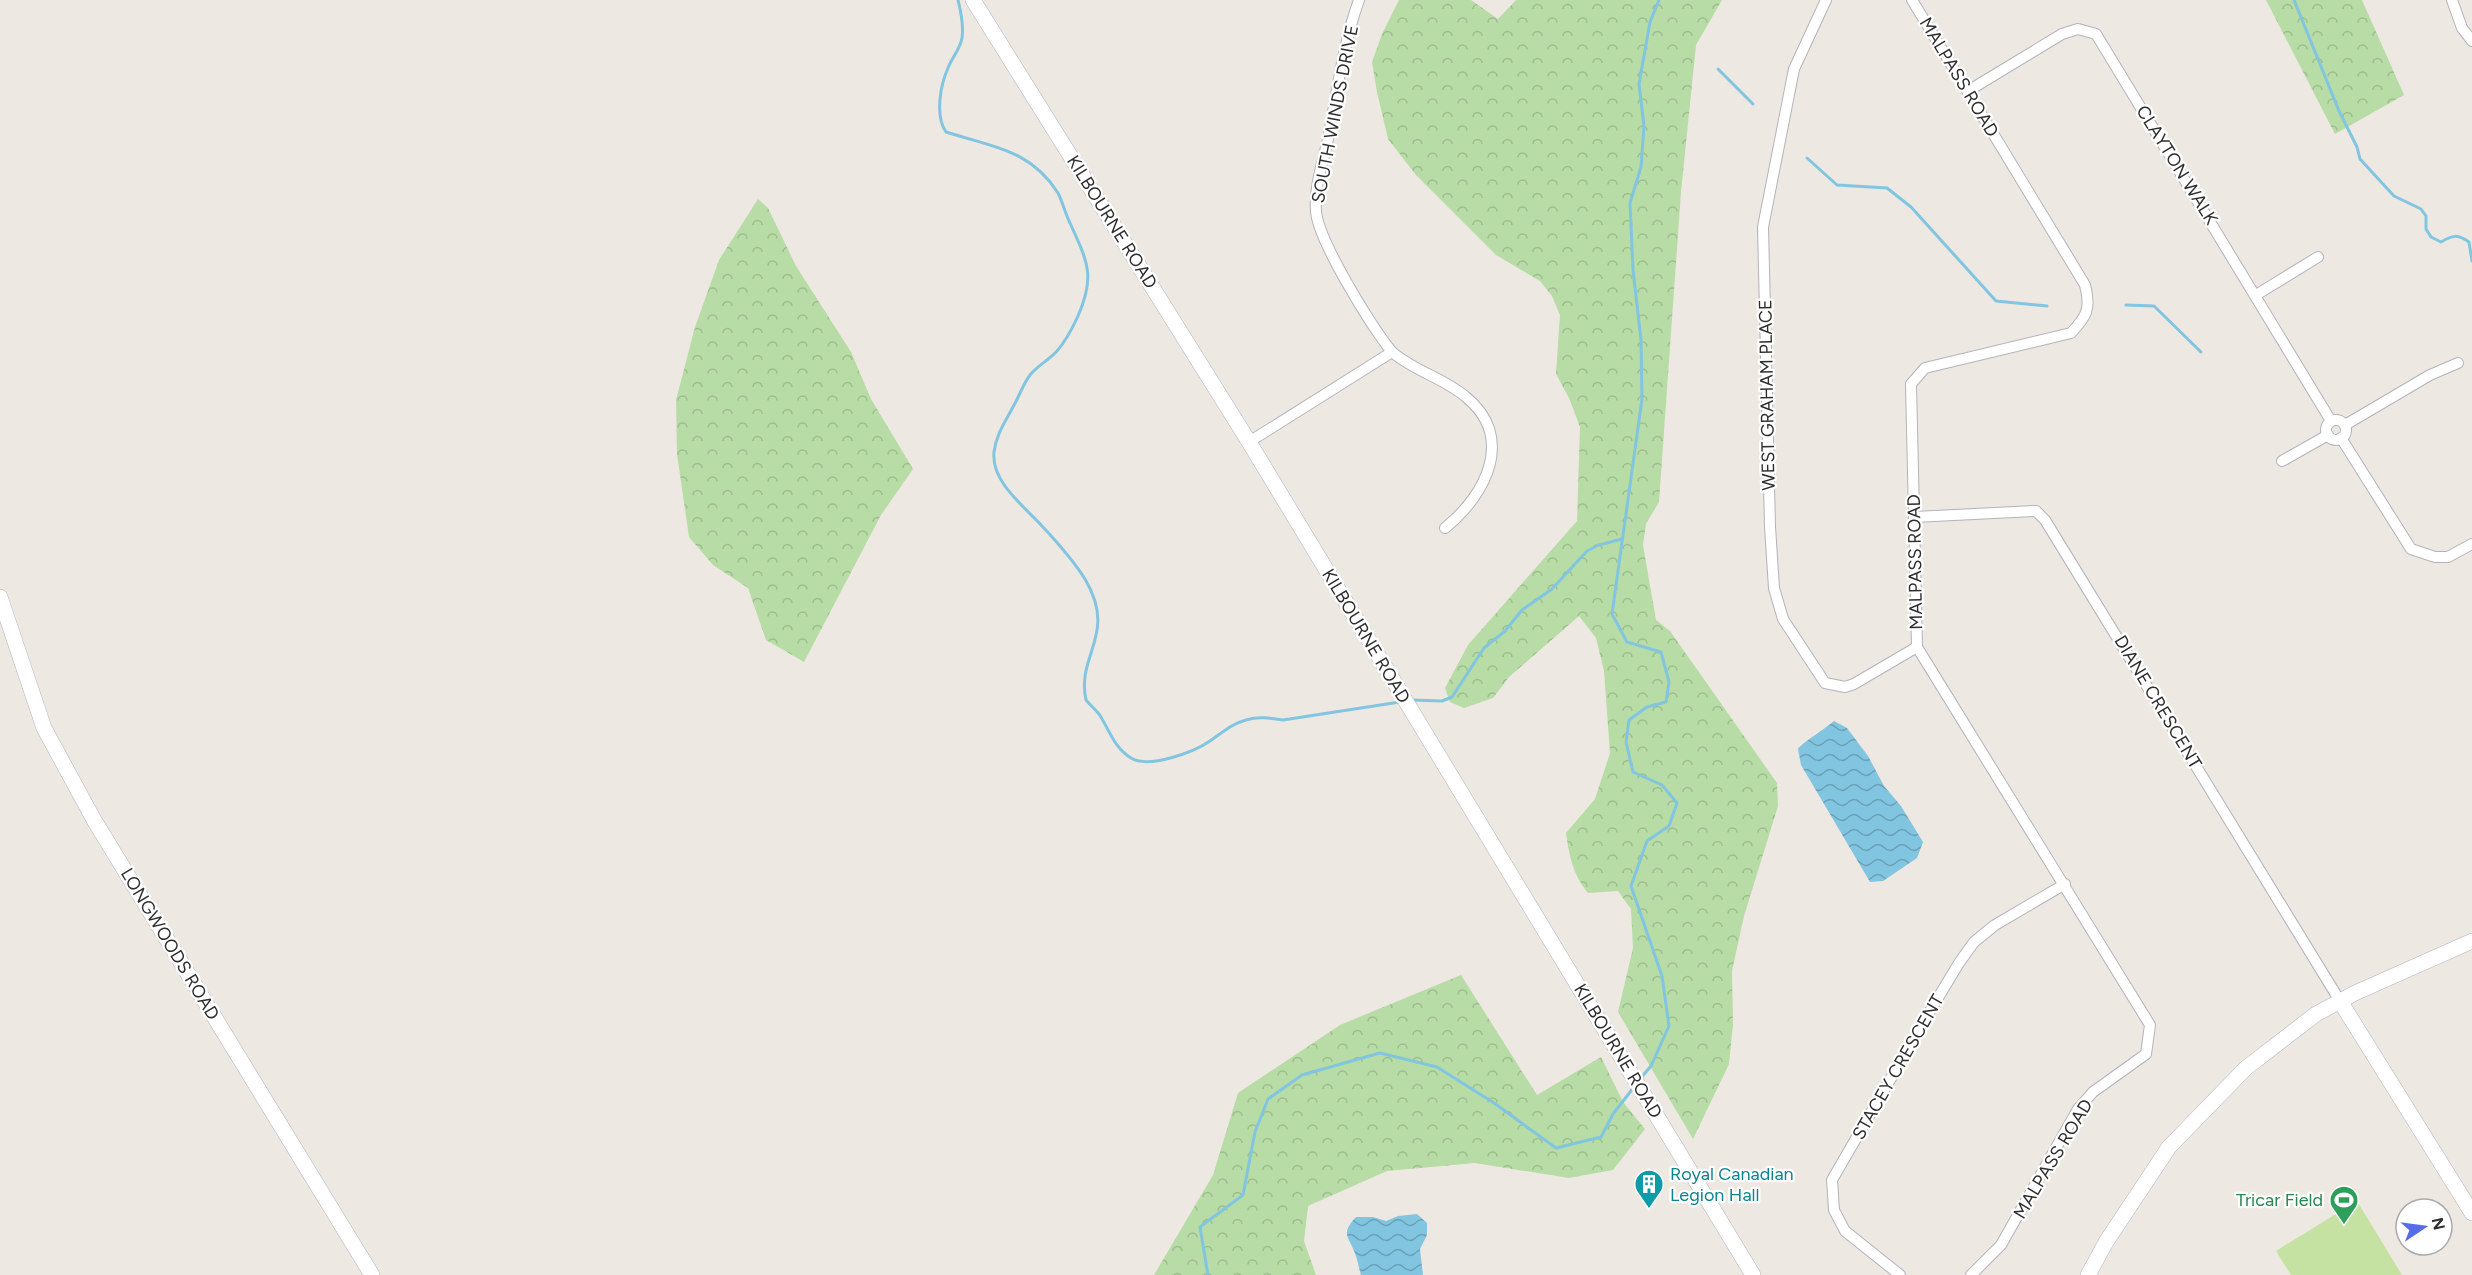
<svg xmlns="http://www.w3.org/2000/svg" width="2472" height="1275" font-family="Figtree,sans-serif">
	<defs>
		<pattern id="forest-crowns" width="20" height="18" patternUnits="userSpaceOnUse" patternTransform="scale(1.5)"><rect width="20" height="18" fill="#b7dca5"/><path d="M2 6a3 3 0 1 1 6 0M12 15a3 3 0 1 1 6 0" fill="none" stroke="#9ebd8e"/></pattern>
		<pattern id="water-waves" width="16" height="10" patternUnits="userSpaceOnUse" patternTransform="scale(1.5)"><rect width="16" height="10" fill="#82c5e1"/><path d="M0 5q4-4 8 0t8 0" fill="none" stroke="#6ba0b7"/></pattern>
	</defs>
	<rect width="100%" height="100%" fill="#ede8e2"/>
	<g fill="url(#forest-crowns)">
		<path d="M1399 0H1471L1498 19 1516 0H1722L1696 45 1681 192 1659 502 1646 524 1643 545 1656 620 1670 631 1777 783 1778 806 1744 916 1732 971 1733 1025 1729 1064 1693 1139 1618 1012 1633 948 1631 909 1618 891 1588 893C1573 875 1569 855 1566 833L1595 799 1610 753 1604 671 1596 638 1579 616 1509 677 1493 698 1464 708 1450 702 1445 688 1468 645 1577 521 1580 427 1569 398 1556 374 1560 315 1552 296 1540 281 1496 255 1416 175 1388 139 1377 92 1372 62 1382 34Z"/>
		<path d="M2266 0H2362L2404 95 2335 134Z"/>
		<path d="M758 199 768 208 796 266 851 352 871 399 913 469 881 515 804 662 766 640 748 588 713 565 689 537 677 454 676 400 695 327 719 260Z"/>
		<path d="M1461 975 1537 1095 1601 1057 1623 1102 1645 1129 1613 1170 1569 1178 1475 1163 1387 1171 1308 1206 1304 1241 1316 1275H1154L1213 1175 1238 1093 1340 1025Z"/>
	</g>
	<path fill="#c5e2a3" d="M2357 1201 2402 1275H2291L2276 1251Z"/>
	<g fill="url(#water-waves)">
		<path d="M1834 721 1847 728 1868 756 1884 786 1901 806 1923 842 1917 858 1883 881 1870 882 1801 765 1798 749C1803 742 1825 729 1834 721Z"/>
		<path d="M1417 1214 1427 1223V1235L1420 1249 1423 1275H1361C1359 1269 1358 1262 1356 1256 1350 1237 1339 1235 1356 1217H1373L1386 1221 1398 1216Z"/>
	</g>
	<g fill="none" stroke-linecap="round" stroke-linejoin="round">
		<g stroke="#82c5e1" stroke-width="3">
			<path d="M958 0C961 12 964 25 962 38 960 50 952 57 948 68 940 86 935 116 946 132 992 147 1030 149 1058 193 1063 203 1065 213 1070 223 1087 261 1096 275 1078 316 1072 329 1066 341 1057 351 1049 360 1038 365 1030 375 1023 384 1019 397 1013 407 1005 422 996 435 994 452 991 482 1024 506 1042 526 1057 542 1073 560 1085 579 1118 635 1076 654 1086 700 1090 705 1095 709 1099 714 1109 729 1114 748 1131 758 1149 769 1194 752 1210 741 1222 733 1231 724 1246 720 1258 716 1271 718 1283 720L1400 702"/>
			<path d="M2294 0 2339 111 2357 147 2360 159 2394 196 2421 209 2426 216V229L2431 237 2441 242C2453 235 2457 234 2469 242L2472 261"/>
			<path d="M1718 69 1753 104"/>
			<path d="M1807 158 1837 185 1887 188 1911 207 1996 301 2047 306"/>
			<path d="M2126 305 2154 306 2201 352"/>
			<path d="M1412 700 1442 701 1452 697 1484 648 1505 631 1522 610 1552 589 1587 551 1599 545 1622 539"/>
			<path d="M1640 1079 1651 1066 1669 1026 1662 976 1631 886 1647 841 1669 826 1677 803 1662 785 1633 772 1626 742 1629 720 1647 707 1666 702 1669 682 1661 652 1627 642 1612 614 1642 399 1641 340 1633 270 1630 203 1641 167 1644 126 1639 84 1650 22 1659 0"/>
			<path d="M1208 1275 1200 1227 1243 1195 1255 1132 1268 1099 1302 1075 1380 1053 1437 1067 1494 1103 1556 1148 1601 1137 1613 1114 1634 1087"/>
		</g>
		<g stroke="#b2b3bc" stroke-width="12">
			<g id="street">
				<path d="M1359 0C1343 44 1337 93 1328 139 1323 162 1314 187 1316 211 1318 241 1372 327 1392 352"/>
				<path d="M1826 0 1794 69 1763 227 1770 527 1774 588 1783 619 1825 683 1845 687 1854 684 1917 647"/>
				<path d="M1912 0 2085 285C2091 309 2087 316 2071 333L1925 368 1911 384 1917 647 2150 1025 2146 1054 2093 1092 2078 1109 2001 1245 1971 1275"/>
				<path d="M2452 0 2462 28 2472 41"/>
				<path d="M1968 91 2062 34 2078 29 2096 34 2331 421"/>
				<path d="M2256 295 2318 257"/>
				<circle cx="2336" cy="430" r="10"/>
				<path d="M2345 425 2430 375 2458 363"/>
				<path d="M2341 438 2411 549 2435 557H2448L2472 544"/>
				<path d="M1249 442 1392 352C1414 371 1444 378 1466 397 1515 437 1487 494 1445 528"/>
				<path d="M2282 461 2328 435"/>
				<path d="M1914 517 2036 511 2045 520 2340 1001"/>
				<path d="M1900 1275 1845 1231 1834 1210 1832 1180 1927 1016 1959 963 1974 942 1995 925 2065 884"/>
			</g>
		</g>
		<g stroke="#b2b3bc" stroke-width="16">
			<g id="secondary">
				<path d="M973 0 1249 442 1753 1275"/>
				<path d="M0 597 44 728 94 820 372 1275"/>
				<path d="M2340 1001 2472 1213"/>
				<path d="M2088 1275 2106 1242 2169 1147 2246 1068 2316 1014 2355 993 2472 941"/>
			</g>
		</g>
		<use href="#street" stroke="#fff" stroke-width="10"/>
		<use href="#secondary" stroke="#fff" stroke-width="15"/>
	</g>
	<defs>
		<g id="building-pin" transform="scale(1.5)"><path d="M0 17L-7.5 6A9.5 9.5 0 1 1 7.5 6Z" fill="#0f9aa8" stroke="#fff"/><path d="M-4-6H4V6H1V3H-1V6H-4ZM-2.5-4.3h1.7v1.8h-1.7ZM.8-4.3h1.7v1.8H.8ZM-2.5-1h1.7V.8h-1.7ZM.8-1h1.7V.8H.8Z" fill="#fff"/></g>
		<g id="stadium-pin" transform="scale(1.5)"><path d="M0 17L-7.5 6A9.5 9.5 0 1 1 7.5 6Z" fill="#2e9e5b" stroke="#fff"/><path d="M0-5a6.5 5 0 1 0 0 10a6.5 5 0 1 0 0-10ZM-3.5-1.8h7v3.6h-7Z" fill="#fff"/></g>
	</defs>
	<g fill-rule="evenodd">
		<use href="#building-pin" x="1649" y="1184"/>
		<use href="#stadium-pin" x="2344" y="1200"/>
	</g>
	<g text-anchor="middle" stroke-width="4.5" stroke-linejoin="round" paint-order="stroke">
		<g font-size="18" fill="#2d2d2d" stroke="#fff">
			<text transform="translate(1959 77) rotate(59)" y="6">MALPASS ROAD</text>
			<text transform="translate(1335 114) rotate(-79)" y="6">SOUTH WINDS DRIVE</text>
			<text transform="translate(2177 165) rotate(58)" y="6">CLAYTON WALK</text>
			<text transform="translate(1112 222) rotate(58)" y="6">KILBOURNE ROAD</text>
			<text transform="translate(1767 395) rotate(-91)" y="6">WEST GRAHAM PLACE</text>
			<text transform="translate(1915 562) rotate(-91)" y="6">MALPASS ROAD</text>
			<text transform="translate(1366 636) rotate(59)" y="6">KILBOURNE ROAD</text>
			<text transform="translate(2158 702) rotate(59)" y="6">DIANE CRESCENT</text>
			<text transform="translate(170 944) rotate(59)" y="6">LONGWOODS ROAD</text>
			<text transform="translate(1618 1051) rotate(59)" y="6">KILBOURNE ROAD</text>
			<text transform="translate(1898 1067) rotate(-60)" y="6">STACEY CRESCENT</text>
			<text transform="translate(2053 1159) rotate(-59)" y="6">MALPASS ROAD</text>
		</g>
		<g font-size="18" fill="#0d838f" stroke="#fff" text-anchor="start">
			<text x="1670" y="1180">Royal Canadian<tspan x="1670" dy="21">Legion Hall</tspan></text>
		</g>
		<g font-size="18" fill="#27864d" stroke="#fff" text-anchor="end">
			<text x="2323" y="1206">Tricar Field</text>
		</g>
	</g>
	<g transform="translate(2424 1227) rotate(77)"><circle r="28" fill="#ffffff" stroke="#ababab" stroke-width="1.5"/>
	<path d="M0-4.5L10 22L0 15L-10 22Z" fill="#576de5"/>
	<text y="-9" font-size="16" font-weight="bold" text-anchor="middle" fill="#2d2d2d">N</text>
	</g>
</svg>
